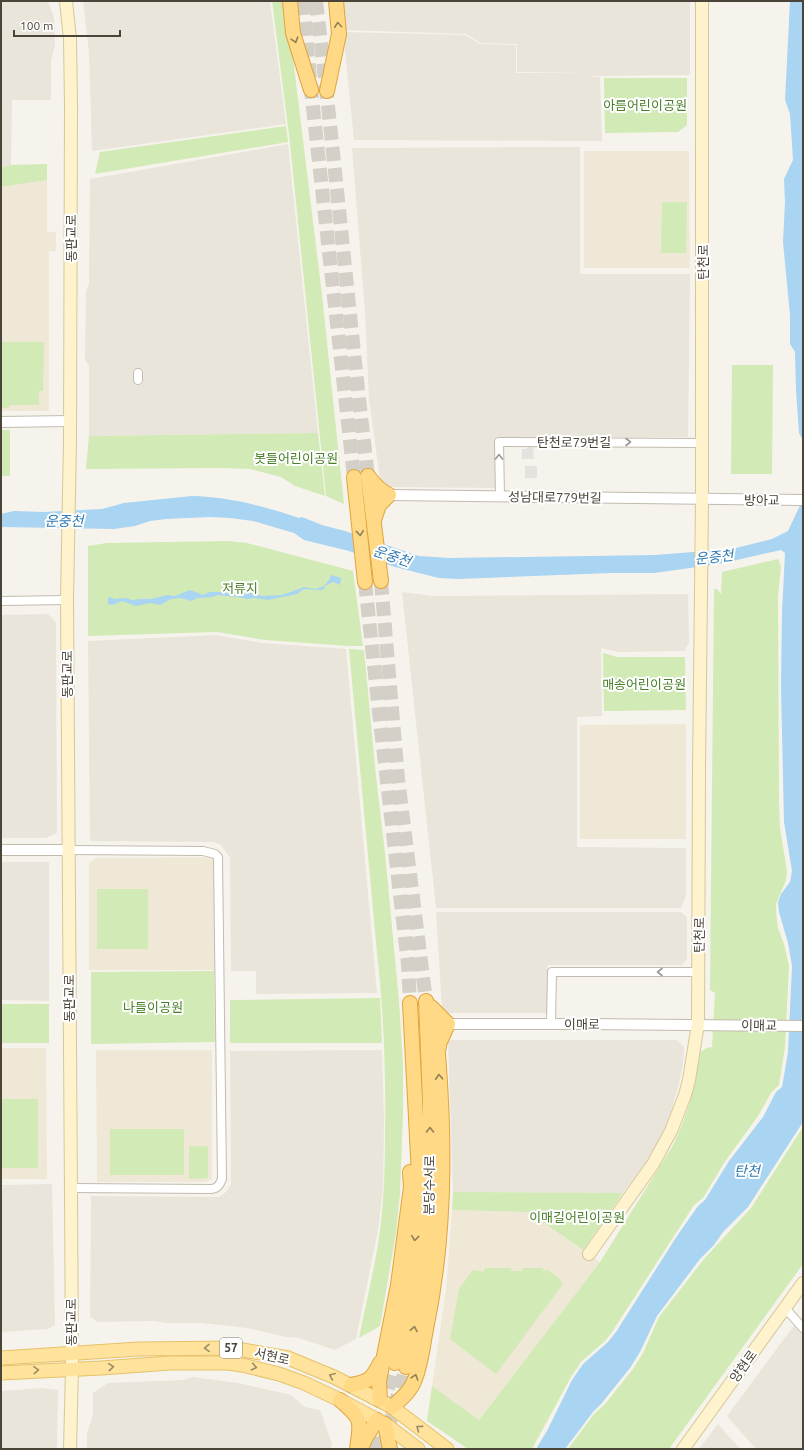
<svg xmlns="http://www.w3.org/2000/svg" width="804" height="1450" font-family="Ubuntu,'Noto Sans KR',sans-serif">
	<rect width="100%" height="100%" fill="#f6f3ec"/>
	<g fill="#eae5da">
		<path d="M1 1H48L54 17 55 44 51 61V100H12L11 165 1 167Z"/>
		<path d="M83 1H270L286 124 92 151 89 52Z"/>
		<path d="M340 1H690V75L594 76 590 73 517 72V44L481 43 466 34 343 30Z"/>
		<path d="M343 32 465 35 480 44 516 45V73H590L593 77H600L602 141 354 140Z"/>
		<path d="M288 144 318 433 89 436V366L85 359 86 291 89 283 90 179Z"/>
		<path d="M580 147V274H690L688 437H503L502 488 381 487 369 399 365 311 352 148Z"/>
		<path d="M402 592 432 596 688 594 689 643 684 651 618 652 601 648 602 716 577 717V847L686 848V896L681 908H436Z"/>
		<path d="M48 614 56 622 57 833 46 838H1V615Z"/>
		<path d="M215 635 263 643 346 649 377 993 256 994V971H231L230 858 221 845 214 842 90 841 88 641Z"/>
		<path d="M1 862H49V1001L1 1000Z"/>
		<path d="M436 912H681L687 917V959L682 965H548L547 1013H448L442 1007Z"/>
		<path d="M448 1040H677L684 1047V1052L683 1065 678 1088 668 1121 661 1137 646 1163 623 1193 453 1192Z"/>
		<path d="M382 1050 384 1119 383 1190 378 1230 356 1339 335 1350 299 1338 286 1337 247 1328 201 1323H167L154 1321 98 1322 90 1317 91 1196 219 1197 226 1192 231 1184 230 1051Z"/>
		<path d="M52 1184 55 1325 48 1329 1 1332V1185Z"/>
		<path d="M795 1324 803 1333V1449H756L727 1416Z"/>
		<path d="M193 1377 238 1383 291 1395 305 1407 320 1410 332 1444 331 1449H87V1433L93 1415V1393L108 1383 183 1380Z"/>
		<path d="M42 1388 58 1390 57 1449H1V1391Z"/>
		<path d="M718 1424 740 1449H699Z"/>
	</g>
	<g fill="#efe8d6">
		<path d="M584 151H689L690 268H584Z"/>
		<path d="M47 180V232H56V251H49V411H1V187Z"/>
		<path d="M686 724V839H580V725Z"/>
		<path d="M213 857 216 861 218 970H89V863L96 858Z"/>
		<path d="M1 1048H46L47 1179H1Z"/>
		<path d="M96 1050H212V1179L206 1182H97Z"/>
		<path d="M452 1210 528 1212 600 1262 478 1421 432 1386 446 1290Z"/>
	</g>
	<g fill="#d2eab5">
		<path d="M272 1H286L322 295 344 504 326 496 290 143Z"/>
		<path d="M604 78H687V125L678 132 605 133Z"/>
		<path d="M286 126 288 142 95 174 100 152Z"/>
		<path d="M47 164V180L1 187V167L11 165Z"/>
		<path d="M662 202H687L686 253H661Z"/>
		<path d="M1 342H44L43 391H39V405H11L8 408H1Z"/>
		<path d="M732 365H773L772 474H731Z"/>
		<rect x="1" y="430" width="9" height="46"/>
		<path d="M318 433 325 496 295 486 281 477 250 469 222 468 86 469 89 436Z"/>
		<path d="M228 541 247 543 353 571 363 646H349L265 640 217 632 88 636V546L107 543Z"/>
		<path d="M778 559 781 566 778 595 779 803 780 828 787 871 786 880 776 904V912L778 928 784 944 789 966 785 1047 779 1085 771 1093 758 1116 724 1163 703 1198 694 1205 612 1332 605 1341 581 1362 571 1377 532 1449H468L427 1421 432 1386 479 1420 600 1262 672 1147C688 1115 695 1087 700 1052L707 1048 712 1047 715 993 710 990 714 589H717L721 594 722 572Z"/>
		<path d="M349 649 364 650 376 776 385 853 399 1001 403 1065V1113L400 1193 396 1233 380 1326 359 1338C366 1302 375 1267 380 1231 384 1200 385 1168 385 1137 386 1076 384 1014 377 953Z"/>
		<path d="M603 653 617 657H685L686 710 604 711Z"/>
		<rect x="97" y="889" width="51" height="60"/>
		<path d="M214 971 215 1042 91 1044V972Z"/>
		<path d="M380 998 382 1043H230V1000Z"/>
		<rect x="1" y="1004" width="48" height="39"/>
		<rect x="1" y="1099" width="37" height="69"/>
		<path d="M803 1127V1264L669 1449H568L594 1414 605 1404 633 1369 643 1353 659 1317 704 1259 751 1208Z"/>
		<rect x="110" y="1129" width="74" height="46"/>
		<path d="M189 1146H208V1178L189 1179Z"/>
		<path d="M453 1192 623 1193 583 1250 528 1212 452 1210Z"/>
		<path d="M485 1268H511V1271H522V1268H543V1271L548 1270 561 1280 560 1281 563 1284 496 1374 450 1339 459 1289 473 1270 484 1272Z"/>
	</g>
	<g fill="#e5e3e0">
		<path d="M527 443H533L534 459H522V449H527Z"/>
		<rect x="525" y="466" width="12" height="12"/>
	</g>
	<g fill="#a9d4f2">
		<path d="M790 1H803V440L799 433 796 390 795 352 790 344V315L783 242 785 202 784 179 793 160 790 114 785 100Z"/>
		<path d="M192 496C229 497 264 506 299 518L302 517 322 525 345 531 419 556 450 558 655 555 732 549 772 539 788 531 803 499V1122L748 1207 723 1232 714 1245 700 1259 657 1316 640 1352 630 1368 601 1404 593 1412 565 1449H536L548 1429 572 1380 583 1364 608 1342 616 1332 677 1236 698 1206 705 1200 729 1161 763 1117 776 1092 782 1087 788 1052 792 966 788 943 779 912 778 902 781 894 790 882 792 871 784 822 781 687 782 612 785 553 781 550 719 564 654 573H611L458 579 439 578 395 567 349 551 304 540 294 533 253 521 230 518 210 517 166 519 150 521 135 526 114 529 1 527V514L14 511 43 512 102 509 124 503Z"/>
		<path d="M331 575 341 578 340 585 333 582 325 586 324 589 322 590 304 589 297 594 268 600 254 598 247 599 237 597 217 595 213 597 198 598 191 601 181 598 171 599 160 605 150 603 136 606 122 601 112 605 108 604V597L115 599 126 598 132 600 140 599H151L167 595 175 596 190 590 203 595 209 592H224L235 595 251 593 262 596 281 595 291 592 304 587 315 589 324 586 329 580Z"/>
	</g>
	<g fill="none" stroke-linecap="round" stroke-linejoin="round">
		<g stroke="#d4d0c8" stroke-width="14" stroke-dasharray="14 7" stroke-linecap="butt">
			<path d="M303 1 311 90 354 477"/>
			<path d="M316 1C335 159 349 318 368 476"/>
			<path d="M381 581 398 779 426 1001"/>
			<path d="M365 582 379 712 408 964 410 1003"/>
			<path d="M370 1449 395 1363"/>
			<path d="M382 1449 406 1367"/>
		</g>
		<g stroke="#c2bbae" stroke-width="10">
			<g id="minor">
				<path d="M138 373V380"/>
				<path d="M500 496 499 442 702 443"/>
				<path d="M1 601 67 600"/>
				<path d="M68 850 203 851 215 854 218 857 222 1179C219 1186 217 1189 210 1189L71 1188"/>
				<path d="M551 1024 552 972H699"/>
				<path d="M785 1308 803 1328"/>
			</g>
		</g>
		<g stroke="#c2bbae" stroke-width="12">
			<g id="tertiary">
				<path d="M1 422 70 421"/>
				<path d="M389 495 803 500"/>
				<path d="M1 850H68"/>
				<path d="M448 1024H587L803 1026"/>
			</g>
		</g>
		<g stroke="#d6c79b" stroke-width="14">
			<g id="secondary">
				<path d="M66 1 70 39 71 105 70 440 67 600 71 1195 72 1368 70 1449"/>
				<path d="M589 1254 653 1164 671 1131 685 1095 689 1080 698 1024 699 770 702 500V1"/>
				<path d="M683 1449 803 1283"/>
			</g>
		</g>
		<g stroke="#e6c16a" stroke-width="15">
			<g id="primary">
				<path d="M1 1358 139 1349 232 1348 288 1358 334 1377 392 1407 447 1449"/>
				<path d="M1 1373 101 1368 170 1363H228L242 1365 279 1374 304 1383 340 1400 385 1424 418 1449"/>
			</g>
		</g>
		<g stroke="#e0a43c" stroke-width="16">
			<g id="trunk">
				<path d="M290 1 293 33 311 90"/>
				<path d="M327 91 339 34 336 1"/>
				<path d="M368 476 381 581"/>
				<path d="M368 476C374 484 380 491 389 495L379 505 374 520"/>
				<path d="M354 477 365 582"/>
				<path d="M431 1007 448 1024 439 1044V1047"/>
				<path d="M395 1363 413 1260 420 1194 410 1003"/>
				<path d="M406 1367 426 1264 430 1196V1101L426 1001"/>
				<path d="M351 1385C369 1382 372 1379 380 1363"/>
				<path d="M340 1400C363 1420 361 1420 357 1449"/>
				<path d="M380 1400 379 1381 398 1285 411 1187 410 1172"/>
				<path d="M392 1407C401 1399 411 1391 415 1379 421 1364 423 1345 426 1329 448 1225 445 1116 434 1011"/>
				<path d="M385 1424 390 1449"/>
				<path d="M361 1448 366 1437 377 1420"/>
			</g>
		</g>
		<use href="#minor" stroke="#fff" stroke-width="8"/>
		<use href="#tertiary" stroke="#fff" stroke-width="10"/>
		<use href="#secondary" stroke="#fff3cd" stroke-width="12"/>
		<use href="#primary" stroke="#ffe39c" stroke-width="13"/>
		<use href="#trunk" stroke="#ffd985" stroke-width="14"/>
	</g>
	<defs><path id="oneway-chevron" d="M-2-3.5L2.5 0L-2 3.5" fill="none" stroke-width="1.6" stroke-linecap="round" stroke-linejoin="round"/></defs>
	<g stroke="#938057">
		<use href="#oneway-chevron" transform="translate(338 25) rotate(-95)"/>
		<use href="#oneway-chevron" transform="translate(295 40) rotate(73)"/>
		<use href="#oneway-chevron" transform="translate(360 533) rotate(84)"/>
		<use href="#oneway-chevron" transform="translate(439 1077) rotate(-93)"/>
		<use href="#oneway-chevron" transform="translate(430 1130) rotate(-90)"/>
		<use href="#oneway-chevron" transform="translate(415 1238) rotate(96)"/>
		<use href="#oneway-chevron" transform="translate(414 1329) rotate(-79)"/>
		<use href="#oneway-chevron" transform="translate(415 1377) rotate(-72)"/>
	</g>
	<g stroke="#9c9892">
		<use href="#oneway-chevron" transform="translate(628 442)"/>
		<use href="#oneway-chevron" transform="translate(499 457) rotate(-90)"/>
		<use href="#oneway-chevron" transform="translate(660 972) rotate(180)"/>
	</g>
	<g stroke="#9c8c66">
		<use href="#oneway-chevron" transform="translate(207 1348) rotate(179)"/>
		<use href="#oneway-chevron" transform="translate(111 1367) rotate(-5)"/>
		<use href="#oneway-chevron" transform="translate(254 1367) rotate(12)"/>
		<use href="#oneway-chevron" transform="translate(36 1370) rotate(-3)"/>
		<use href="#oneway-chevron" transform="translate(332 1376) rotate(-157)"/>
		<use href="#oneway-chevron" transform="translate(419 1428) rotate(-143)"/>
	</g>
	<g text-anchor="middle" stroke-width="4" stroke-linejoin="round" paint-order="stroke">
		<rect fill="#fff" stroke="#817c74" stroke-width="1" x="220" y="1338" width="22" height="20" rx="3"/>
		<g font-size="12" font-weight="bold" fill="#4b4439">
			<text x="231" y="1352">57</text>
		</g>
		<g font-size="13" fill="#4a7f2a" stroke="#fff">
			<text x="645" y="110">아름어린이공원</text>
			<text x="296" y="463">봇들어린이공원</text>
			<text x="240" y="593">저류지</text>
			<text x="644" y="689">매송어린이공원</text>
			<text x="153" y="1012">나들이공원</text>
			<text x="577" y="1222">이매길어린이공원</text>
		</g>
		<g font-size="13" fill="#4b4439" stroke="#fff">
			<text transform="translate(71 238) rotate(-90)" y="5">동판교로</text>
			<text transform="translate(703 262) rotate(-90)" y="5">탄천로</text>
			<text x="574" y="447">탄천로79번길</text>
			<text transform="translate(555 497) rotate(1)" y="5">성남대로779번길</text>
			<text x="762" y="505">방아교</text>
			<text transform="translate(67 674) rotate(-90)" y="5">동판교로</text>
			<text transform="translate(699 935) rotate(-89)" y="5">탄천로</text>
			<text transform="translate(69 998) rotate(-90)" y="5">동판교로</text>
			<text x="582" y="1029">이매로</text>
			<text transform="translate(759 1025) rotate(1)" y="5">이매교</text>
			<text transform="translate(429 1185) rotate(-89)" y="5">분당수서로</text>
			<text transform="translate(71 1322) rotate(-90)" y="5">동판교로</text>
			<text transform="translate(272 1356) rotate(13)" y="5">서현로</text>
			<text transform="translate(743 1366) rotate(-54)" y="5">양현로</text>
		</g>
		<g font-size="14" font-style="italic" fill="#2e7ab2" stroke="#fff">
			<text x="64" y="526">운중천</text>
			<text transform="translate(392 556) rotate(18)" y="5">운중천</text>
			<text transform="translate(714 557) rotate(-6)" y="5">운중천</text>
			<text x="747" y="1176">탄천</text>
		</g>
	</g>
	<rect width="804" height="1450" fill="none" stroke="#4b4439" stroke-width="4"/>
	<path d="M14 30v6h106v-6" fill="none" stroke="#4b4439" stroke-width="2"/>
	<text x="20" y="30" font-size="12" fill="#4b4439" stroke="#ffffff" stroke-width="3" paint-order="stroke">100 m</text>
</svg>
